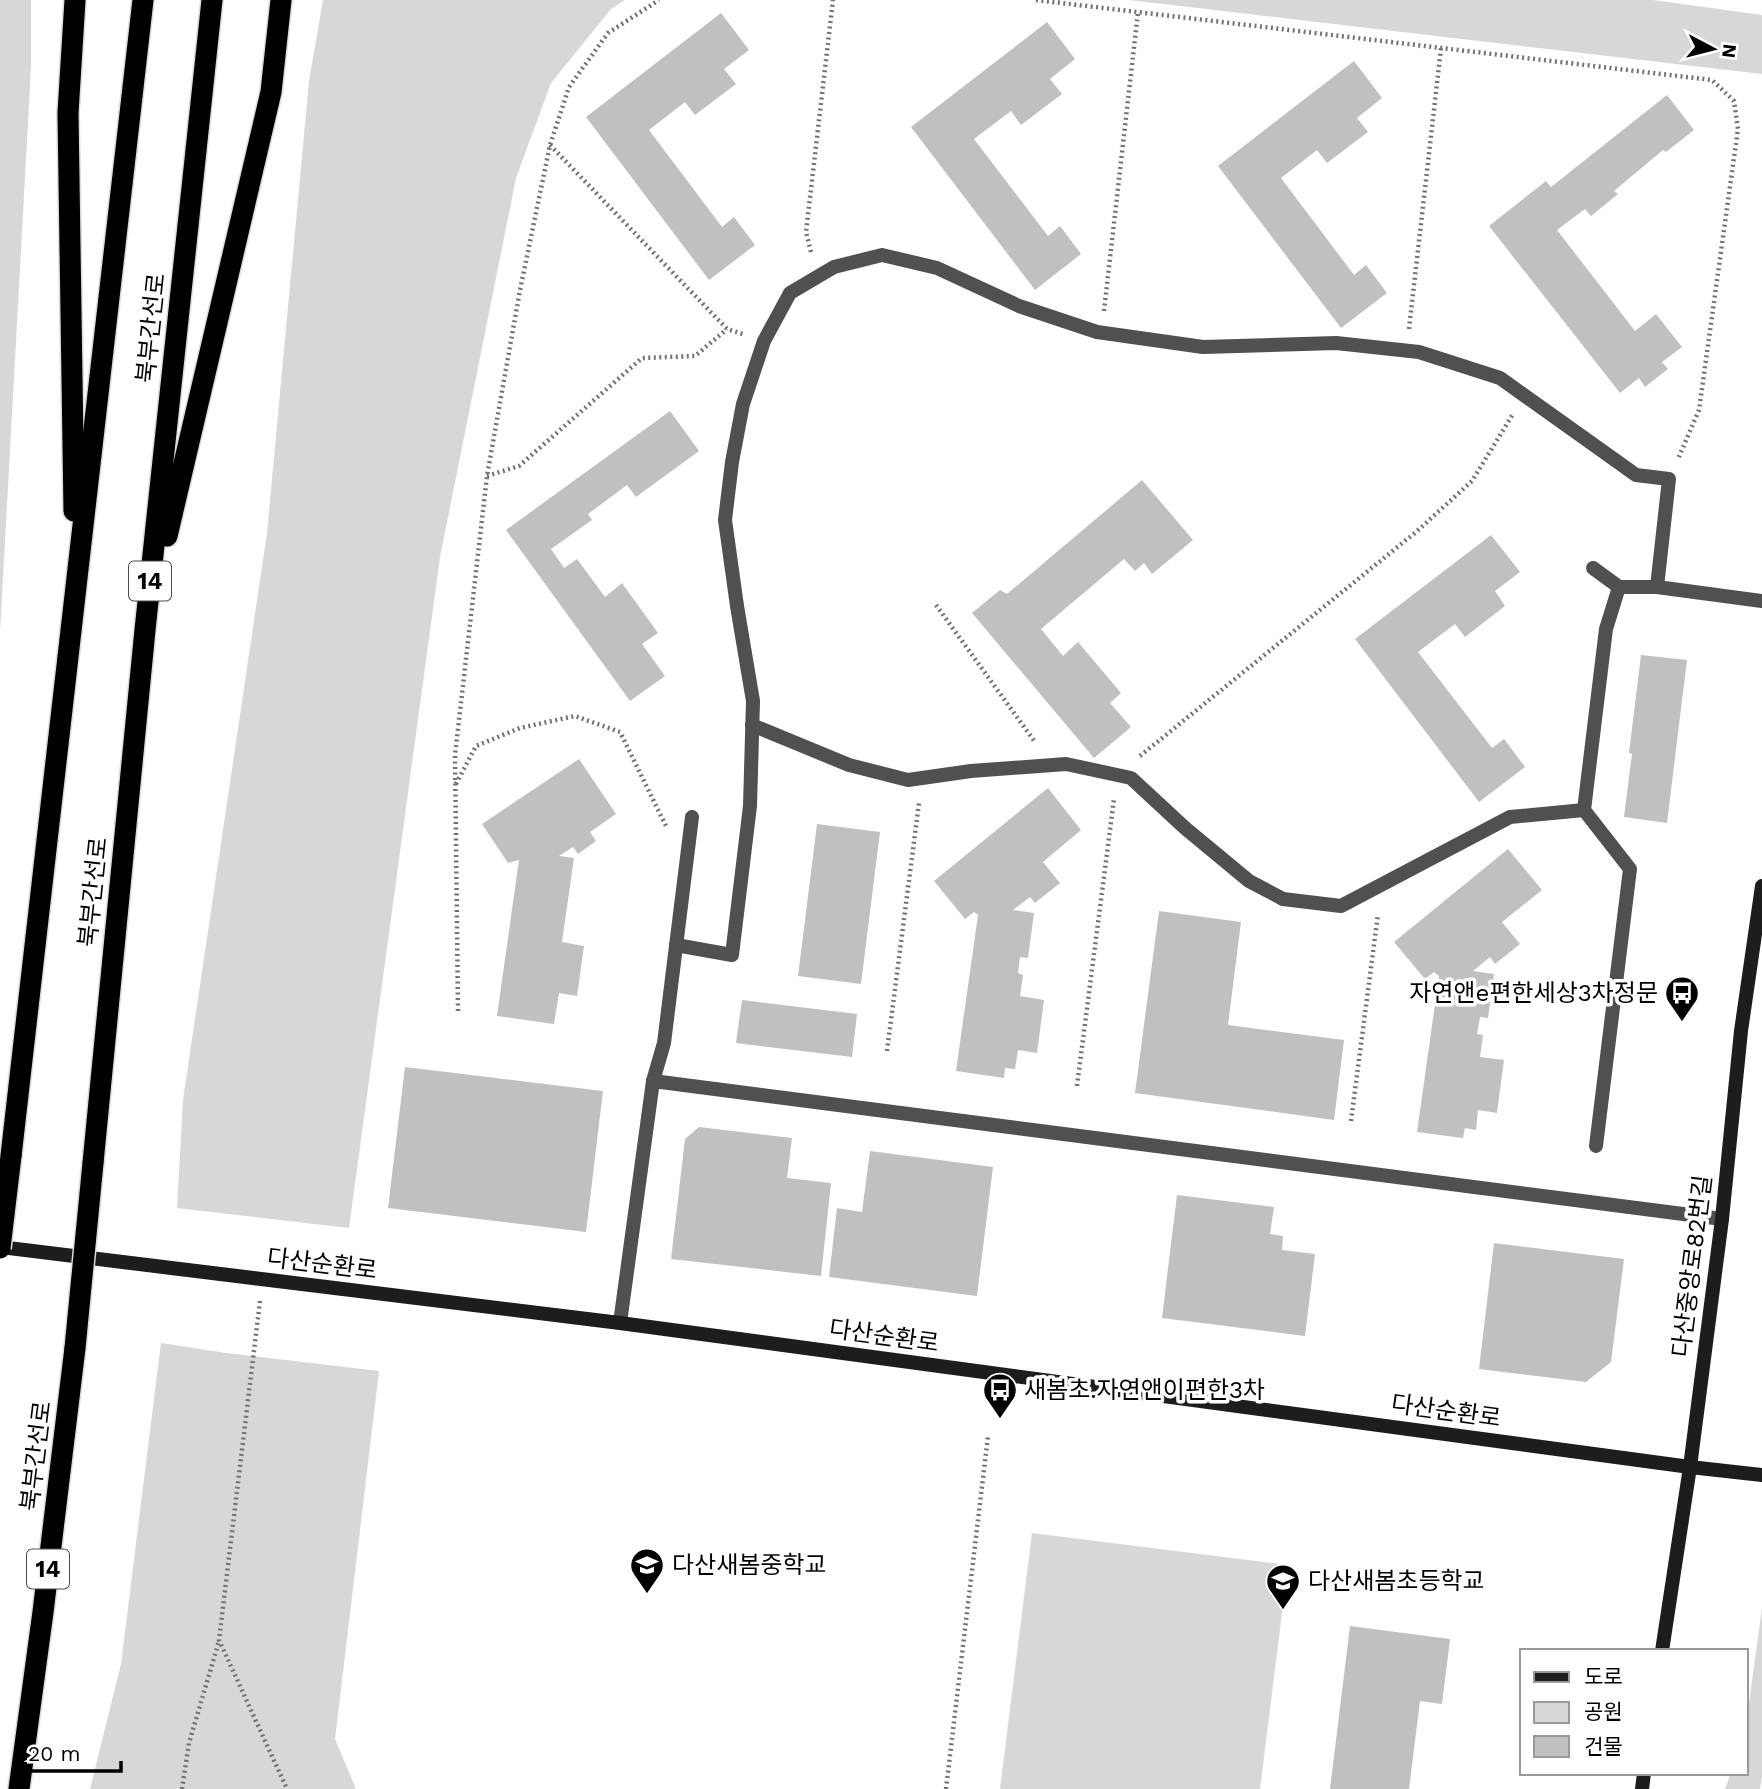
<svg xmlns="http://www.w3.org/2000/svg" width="1762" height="1789" font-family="'Work Sans','Noto Sans KR',sans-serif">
	<rect width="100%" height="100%" fill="#fff"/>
	<g fill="#d7d7d7">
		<path d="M0 0H31V67L0 633Z"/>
		<path d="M323 0H625L611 9 551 83 516 178 440 557 349 1228 177 1208 183 1100 267 533 309 81Z"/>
		<path d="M1129 0H1653L1762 15V74Z"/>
		<path d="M161 1343 226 1353 379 1371 335 1739 356 1789H90L121 1664Z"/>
		<path d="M1032 1533 1288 1565 1260 1789H1000Z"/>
		<path d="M1762 1608V1776L1760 1789H1725L1731 1773H1746V1725Z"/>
	</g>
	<g fill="#c0c0c0">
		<path d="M721 13 749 50 724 69 736 84 695 115 685 102 649 130 722 227 734 217 755 245 709 280 586 117Z"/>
		<path d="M1047 22 1075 59 1050 79 1062 94 1021 125 1011 111 974 139 1048 236 1060 226 1081 254 1035 290 911 127Z"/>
		<path d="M1354 61 1382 98 1357 118 1368 132 1327 163 1317 150 1281 178 1354 275 1366 265 1387 293 1341 328 1218 166Z"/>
		<path d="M1667 95 1694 130 1666 152 1663 150 1614 191 1618 194 1591 216 1585 209 1557 230 1635 331 1656 314 1682 347 1662 362 1668 369 1645 387 1639 378 1620 393 1489 226 1546 181 1551 187Z"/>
		<path d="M670 411 699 451 636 497 627 485 588 514 592 520 551 549 564 568 577 559 605 597 622 583 658 633 642 644 665 676 630 701 506 530Z"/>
		<path d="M1142 480 1193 540 1152 574 1144 563 1135 571 1124 559 1041 629 1063 656 1078 642 1121 693 1110 703 1131 727 1094 758 972 613 1000 590 1007 594Z"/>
		<path d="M1491 535 1520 572 1495 591 1505 606 1465 637 1455 624 1418 652 1492 748 1504 739 1525 767 1479 802 1355 639Z"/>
		<path d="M1641 655 1687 660 1667 823 1624 817 1632 754 1629 753Z"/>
		<path d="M579 759 616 814 590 832 596 841 578 854 573 847 559 856 574 858 562 942 584 946 577 996 559 993 554 1024 497 1016 519 860 508 863 482 824Z"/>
		<path d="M1048 788 1081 830 1043 862 1060 883 1035 903 1030 897 1013 910 1034 913 1028 958 1020 957 1018 973 1023 975 1020 996 1044 1000 1037 1053 1018 1050 1015 1069 1005 1068 1004 1078 956 1071 978 915 974 912 965 919 934 881Z"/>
		<path d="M817 824 880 832 861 984 798 976Z"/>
		<path d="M1508 849 1542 890 1502 922 1520 944 1495 964 1490 957 1473 971 1494 974 1488 1018 1480 1017 1477 1034 1483 1035 1480 1057 1504 1060 1497 1113 1478 1110 1476 1130 1465 1128 1463 1138 1417 1132 1439 976 1434 972 1425 979 1394 942Z"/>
		<path d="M1159 911 1241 922 1228 1025 1344 1040 1334 1120 1135 1093Z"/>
		<path d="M742 1000 857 1014 852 1057 736 1043Z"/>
		<path d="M405 1067 603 1091 586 1232 388 1208Z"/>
		<path d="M699 1127 792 1138 787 1178 831 1183 821 1276 671 1259 685 1139Z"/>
		<path d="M870 1151 993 1167 977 1296 829 1277 837 1208 862 1212Z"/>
		<path d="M1177 1195 1274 1207 1270 1234 1283 1236 1282 1250 1315 1254 1305 1336 1162 1318Z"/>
		<path d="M1494 1243 1624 1259 1611 1362 1586 1382 1479 1369Z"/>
		<path d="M1350 1626 1450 1639 1442 1704 1420 1701 1409 1789H1330Z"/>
	</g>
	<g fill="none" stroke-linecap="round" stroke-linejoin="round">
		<g stroke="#dbdbdb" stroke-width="24">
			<g id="highway">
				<path d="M74 511 68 113 75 0"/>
				<path d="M167 536 271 92 281 0"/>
				<path d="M11 1156 143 0"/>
				<path d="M93 1163 145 630 212 0"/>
				<path d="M19 1789 43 1612 75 1348"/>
			</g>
		</g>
		<g stroke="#727272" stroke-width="4.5" stroke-dasharray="2 3.5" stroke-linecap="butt">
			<path d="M1036 0 1712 80 1734 101 1738 129 1699 410 1678 459"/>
			<path d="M550 145 727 329 743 334"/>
			<path d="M811 252 806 232 833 0"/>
			<path d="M1104 311 1138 12"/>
			<path d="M1409 329 1441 48"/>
			<path d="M487 476 519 466 642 358 695 356 727 329"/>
			<path d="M936 605 1035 742"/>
			<path d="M1140 756 1416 532 1472 481 1513 414"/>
			<path d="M456 784 476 746 520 728 575 716 620 732 666 826"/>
			<path d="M458 1011 455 755 487 476 520 290 550 145 569 87 608 33 659 0"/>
			<path d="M887 1051 919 803"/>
			<path d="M1077 1086 1114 799"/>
			<path d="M1351 1121 1378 914"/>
			<path d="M260 1301 219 1640 287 1789"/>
			<path d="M182 1789 189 1743 219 1641"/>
			<path d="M946 1789 988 1436"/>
		</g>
		<g stroke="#505050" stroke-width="14">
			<path d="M1593 568 1619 587"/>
			<path d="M752 725 849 765 908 780 971 771 1066 764 1131 778 1185 828 1249 881 1283 899 1341 906 1510 817 1584 810"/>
			<path d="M676 945 732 955 750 806 753 701 737 606 725 520 732 462 743 404 764 341 790 293 834 267 882 255 937 268 1019 306 1097 332 1203 347 1336 343 1419 352 1500 378 1636 475 1669 479 1657 587"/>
			<path d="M653 1081 664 1043 692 817"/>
			<path d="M1596 1146 1630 869 1584 810 1606 629 1619 587H1657L1762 601"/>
			<path d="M620 1323 653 1081 1722 1219"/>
		</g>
		<g stroke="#1d1d1d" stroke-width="14">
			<path d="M0 1247 620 1323 1690 1467 1762 1475"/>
			<path d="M1662 1651 1690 1467 1722 1219 1741 1031 1762 886"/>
			<path d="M1642 1789 1644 1773"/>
		</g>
		<use href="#highway" stroke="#000" stroke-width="21"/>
		<g stroke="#dbdbdb" stroke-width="24" stroke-linecap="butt">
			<g id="highway-bridge">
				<path d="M0 1248 11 1156"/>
				<path d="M75 1348 93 1163"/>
			</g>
		</g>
		<use href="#highway-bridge" stroke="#000" stroke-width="21"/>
	</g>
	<defs>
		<g id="bus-pin" transform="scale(1.75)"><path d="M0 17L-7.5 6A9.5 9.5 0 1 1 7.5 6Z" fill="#000" stroke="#fff"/><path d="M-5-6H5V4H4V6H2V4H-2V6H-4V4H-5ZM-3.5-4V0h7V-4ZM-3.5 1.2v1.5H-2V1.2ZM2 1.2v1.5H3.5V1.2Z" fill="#fff"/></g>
		<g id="school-pin" transform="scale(1.75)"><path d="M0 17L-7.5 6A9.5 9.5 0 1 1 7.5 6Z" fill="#000" stroke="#fff"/><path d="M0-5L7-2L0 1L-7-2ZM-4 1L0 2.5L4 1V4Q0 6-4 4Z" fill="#fff"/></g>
	</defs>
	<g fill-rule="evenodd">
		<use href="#bus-pin" x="1682" y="993"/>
		<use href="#bus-pin" x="1000" y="1390"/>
		<use href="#school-pin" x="647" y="1565"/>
		<use href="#school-pin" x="1283" y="1581"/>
	</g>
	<g text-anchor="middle" stroke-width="7" stroke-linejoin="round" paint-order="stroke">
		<g fill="#fff" stroke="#4c4c4c" stroke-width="2">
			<rect x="129" y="561.5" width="42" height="39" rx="5"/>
			<rect x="27" y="1549.5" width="42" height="39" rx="5"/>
		</g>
		<g font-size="23" font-weight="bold" fill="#000">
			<text x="150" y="589">14</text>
			<text x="48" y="1577">14</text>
		</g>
		<g font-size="24" fill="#000" stroke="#fff">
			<text transform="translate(151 328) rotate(-84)" y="8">북부간선로</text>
			<text transform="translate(93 892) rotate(-84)" y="8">북부간선로</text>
			<text transform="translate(322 1264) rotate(7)" y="8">다산순환로</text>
			<text transform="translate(1692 1266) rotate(-83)" y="8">다산중앙로82번길</text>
			<text transform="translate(884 1336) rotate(8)" y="8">다산순환로</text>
			<text transform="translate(1446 1411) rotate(8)" y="8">다산순환로</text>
			<text transform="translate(36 1456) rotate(-83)" y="8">북부간선로</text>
		</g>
		<g font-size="24" fill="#000" stroke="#fff" text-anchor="start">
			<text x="1658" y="1001" text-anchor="end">자연앤e편한세상3차정문</text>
			<text x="1024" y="1398">새봄초.자연앤이편한3차</text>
			<text x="672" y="1573">다산새봄중학교</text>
			<text x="1308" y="1589">다산새봄초등학교</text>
		</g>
	</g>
	<rect x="1520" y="1649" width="228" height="126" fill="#ffffff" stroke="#999999" stroke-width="2"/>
	<rect x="1534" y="1672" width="35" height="10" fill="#1d1d1d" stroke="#999999" stroke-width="2"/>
	<text x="1584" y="1684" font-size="21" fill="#000000">도로</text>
	<rect x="1534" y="1702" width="35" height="21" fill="#d7d7d7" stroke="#999999" stroke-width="2"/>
	<text x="1584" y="1719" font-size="21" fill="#000000">공원</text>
	<rect x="1534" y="1736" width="35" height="21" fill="#c0c0c0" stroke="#999999" stroke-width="2"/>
	<text x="1584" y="1754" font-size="21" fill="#000000">건물</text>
	<g transform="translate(1713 49) rotate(97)" stroke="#ffffff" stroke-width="5" paint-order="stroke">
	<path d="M0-5L12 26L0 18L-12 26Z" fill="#000000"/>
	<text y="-10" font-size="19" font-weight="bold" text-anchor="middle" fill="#000000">N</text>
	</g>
	<path d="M18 1761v10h103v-10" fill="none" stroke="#000000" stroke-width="3.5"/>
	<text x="28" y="1761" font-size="21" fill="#000000" stroke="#ffffff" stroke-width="5" paint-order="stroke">20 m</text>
</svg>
